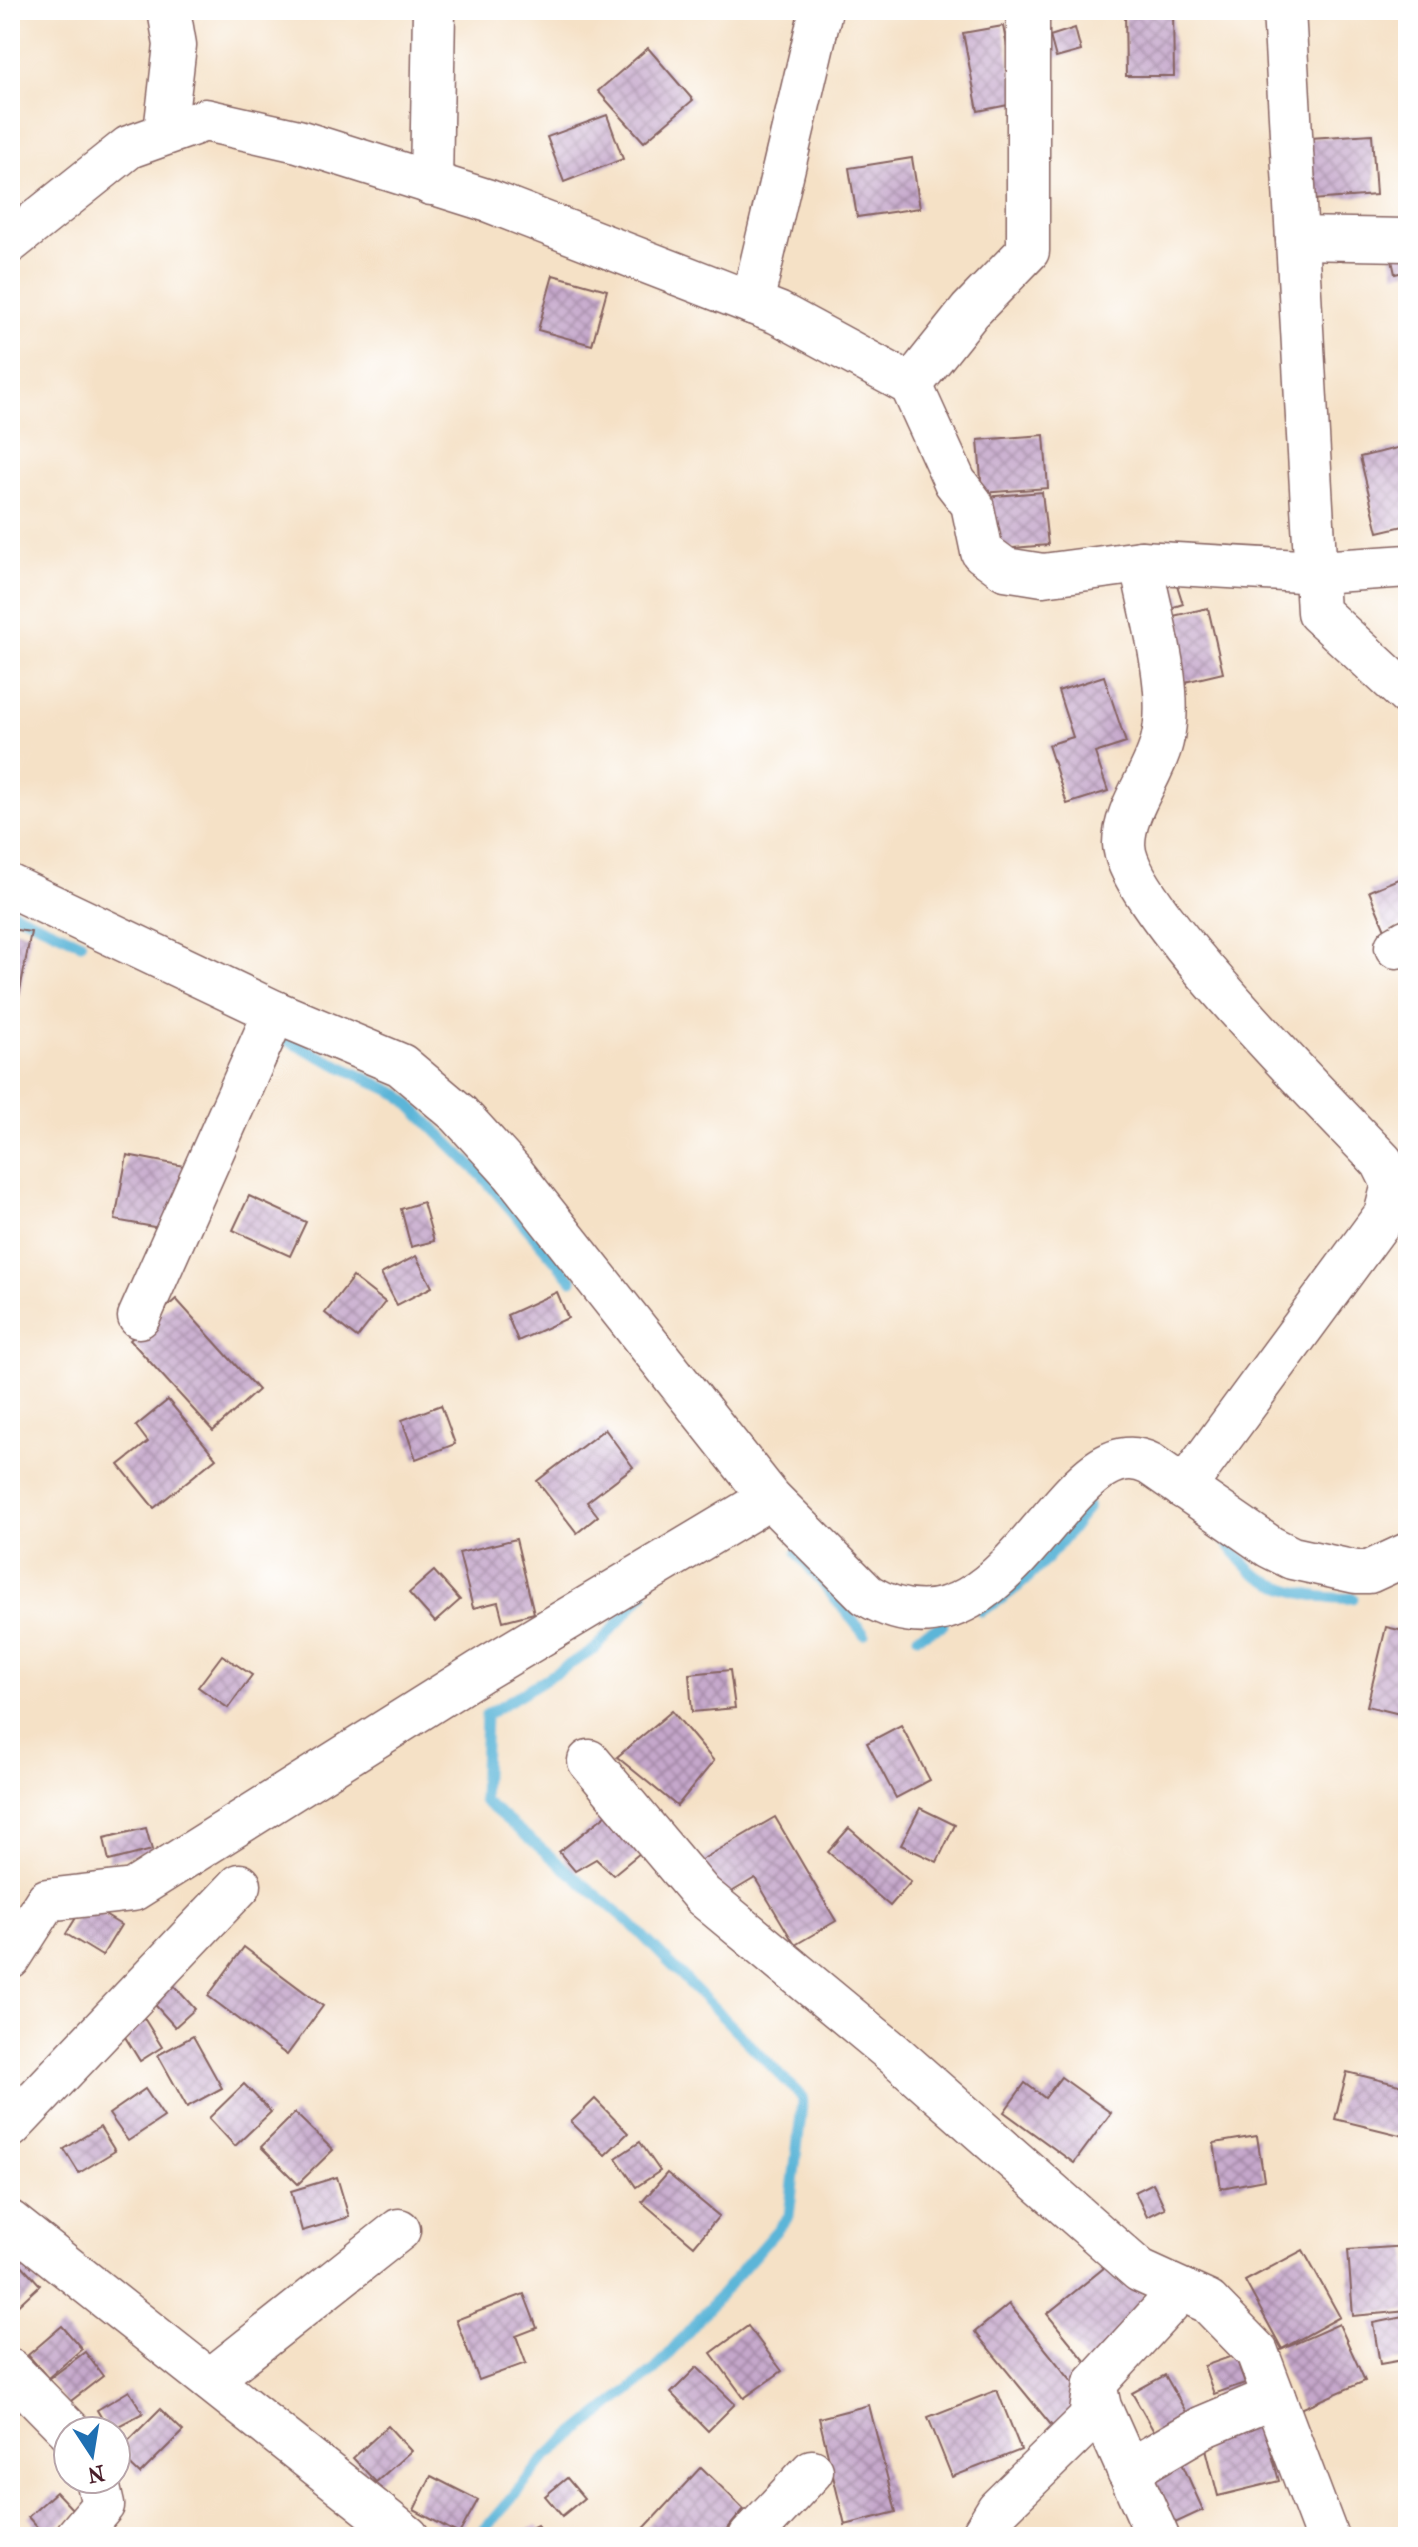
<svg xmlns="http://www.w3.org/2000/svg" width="1418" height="2547" font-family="'IM FELL French Canon',serif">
	<defs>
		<pattern id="building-cross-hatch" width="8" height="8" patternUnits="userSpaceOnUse" patternTransform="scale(2)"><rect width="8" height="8" fill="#c5a7cb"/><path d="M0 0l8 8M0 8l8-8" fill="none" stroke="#a287a5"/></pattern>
	</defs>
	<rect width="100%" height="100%" fill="#fff"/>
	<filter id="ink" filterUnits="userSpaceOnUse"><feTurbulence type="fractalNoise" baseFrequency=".0125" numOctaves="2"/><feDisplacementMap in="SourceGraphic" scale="16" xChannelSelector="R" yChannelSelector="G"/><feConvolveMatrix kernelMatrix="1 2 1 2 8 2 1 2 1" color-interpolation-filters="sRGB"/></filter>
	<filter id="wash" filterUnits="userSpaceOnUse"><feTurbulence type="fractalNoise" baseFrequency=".006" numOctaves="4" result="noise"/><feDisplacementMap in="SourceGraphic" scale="32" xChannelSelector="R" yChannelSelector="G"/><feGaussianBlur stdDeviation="1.8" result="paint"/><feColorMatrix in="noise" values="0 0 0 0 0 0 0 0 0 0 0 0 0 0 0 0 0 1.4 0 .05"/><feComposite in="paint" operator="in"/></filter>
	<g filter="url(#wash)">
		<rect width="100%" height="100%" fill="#f5e1c6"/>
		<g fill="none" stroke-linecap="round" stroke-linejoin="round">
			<g stroke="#5bb5d8" stroke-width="11">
				<path d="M10 911 81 943"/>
				<path d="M227 1009 246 1023"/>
				<path d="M286 1040 400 1095 481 1175 572 1280"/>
				<path d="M1219 1535C1232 1546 1240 1562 1254 1573 1281 1591 1321 1600 1353 1598"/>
				<path d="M797 1552 864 1634"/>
				<path d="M981 1611C1027 1588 1058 1548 1088 1507"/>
				<path d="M918 1636 943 1625"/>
				<path d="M478 2537 548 2455 656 2369 789 2216 803 2098 629 1922 483 1800 486 1715 595 1649 644 1593"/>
			</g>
		</g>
		<g id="blocks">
			<g fill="url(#building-cross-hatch)">
				<path d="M1035 10H1067L1068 18 1036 20Z"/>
				<path d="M1125 10H1173L1174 76H1126Z"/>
				<path d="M1003 26 1018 103 978 111 963 33Z"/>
				<path d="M1075 28 1081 51 1056 58 1050 36Z"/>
				<path d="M648 48 693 100 644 142 598 91Z"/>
				<path d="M607 115 623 159 564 182 547 137Z"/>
				<path d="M1372 134 1376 195 1299 201 1294 139Z"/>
				<path d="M912 158 920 208 857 217 849 168Z"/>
				<path d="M1408 232V271L1395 274 1387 237Z"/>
				<path d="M553 275 607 290 592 345 538 330Z"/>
				<path d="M1044 435 1048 488 982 493 978 440Z"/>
				<path d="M1401 447 1408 476V525L1378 532 1360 457Z"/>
				<path d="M1042 492 1048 545 990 550 985 497Z"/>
				<path d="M1172 569 1183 604 1155 613Z"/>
				<path d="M1208 608 1223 673 1172 685 1156 620Z"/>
				<path d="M1104 676 1126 743 1095 753 1108 791 1067 804 1048 745 1073 737 1058 691Z"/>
				<path d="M1408 875V923L1386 932 1369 891Z"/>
				<path d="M10 929 31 932 19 996 10 995Z"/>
				<rect x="10" y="1055" width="3" height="36"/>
				<path d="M127 1155 184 1166 171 1230 115 1220Z"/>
				<path d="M249 1196 306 1222 290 1256 233 1230Z"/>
				<path d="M423 1202 434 1241 411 1247 401 1209Z"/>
				<path d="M416 1256 432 1287 397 1305 381 1274Z"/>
				<path d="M353 1277 385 1302 357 1338 325 1313Z"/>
				<path d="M557 1292 568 1318 518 1341 507 1315Z"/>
				<path d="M176 1299 258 1390 213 1431 130 1340Z"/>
				<path d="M168 1400 216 1458 154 1508 119 1465 148 1442 136 1426Z"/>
				<path d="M441 1405 455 1444 416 1459 402 1420Z"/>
				<path d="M605 1429 633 1467 587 1502 598 1516 577 1533 537 1481Z"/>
				<path d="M516 1539 534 1613 503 1621 498 1602 473 1608 459 1553Z"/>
				<path d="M434 1571 460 1600 435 1622 409 1593Z"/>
				<path d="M1386 1627 1408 1632V1696L1404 1715 1367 1706Z"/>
				<path d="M222 1655 252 1675 228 1708 198 1687Z"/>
				<path d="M730 1670 735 1708 692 1712 689 1674Z"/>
				<path d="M672 1711 714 1761 677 1806 617 1757Z"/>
				<path d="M901 1725 930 1780 896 1798 867 1743Z"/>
				<path d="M1402 1741H1408V1777H1403Z"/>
				<path d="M920 1808 955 1825 937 1862 901 1845Z"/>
				<path d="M611 1811 651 1844 613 1875 596 1859 575 1871 559 1852Z"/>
				<path d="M775 1817 836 1921 795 1945 755 1878 718 1900 696 1863Z"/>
				<path d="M146 1828 152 1850 109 1861 104 1838Z"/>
				<path d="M849 1828 911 1882 890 1906 828 1852Z"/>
				<path d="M85 1903 121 1925 102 1956 66 1934Z"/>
				<path d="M244 1947 323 2006 287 2055 208 1996Z"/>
				<path d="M168 1979 195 2009 175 2027 148 1997Z"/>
				<path d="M139 2010 162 2047 140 2061 117 2024Z"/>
				<path d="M193 2036 222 2088 187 2107 158 2055Z"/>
				<path d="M1347 2072 1408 2087V2137L1335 2119Z"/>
				<path d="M1061 2077 1111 2113 1074 2163 1004 2112 1025 2083 1045 2098Z"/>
				<path d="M244 2084 271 2112 235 2146 209 2118Z"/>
				<path d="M145 2089 164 2117 128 2141 109 2114Z"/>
				<path d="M595 2099 628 2133 605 2155 571 2122Z"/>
				<path d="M295 2113 333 2150 298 2184 261 2147Z"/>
				<path d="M100 2127 115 2151 79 2173 64 2149Z"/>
				<path d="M1257 2136 1264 2180 1221 2188 1214 2143Z"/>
				<path d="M640 2142 660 2171 636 2187 616 2158Z"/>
				<path d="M667 2173 719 2216 694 2246 642 2202Z"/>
				<path d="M337 2177 349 2217 302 2231 291 2191Z"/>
				<path d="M1153 2183 1165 2208 1147 2217 1135 2192Z"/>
				<path d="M1408 2246V2311L1353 2316 1348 2250Z"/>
				<path d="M1303 2250 1340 2317 1282 2349 1245 2281Z"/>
				<path d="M1115 2259 1158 2313 1090 2367 1047 2314Z"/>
				<path d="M19 2262 40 2285 10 2313V2270Z"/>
				<path d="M524 2294 537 2328 516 2336 526 2363 479 2380 456 2320Z"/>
				<path d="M1009 2304 1090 2404 1056 2431 975 2332Z"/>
				<path d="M1408 2316V2359L1380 2364 1373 2323Z"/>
				<path d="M1339 2324 1365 2381 1301 2409 1276 2352Z"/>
				<path d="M62 2326 82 2349 48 2378 28 2355Z"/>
				<path d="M748 2326 782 2371 744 2398 711 2353Z"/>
				<path d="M85 2352 103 2376 67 2404 49 2379Z"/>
				<path d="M1235 2355 1245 2383 1214 2394 1204 2366Z"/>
				<path d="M697 2367 735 2404 708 2431 671 2393Z"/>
				<path d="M1165 2375 1194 2426 1161 2444 1132 2393Z"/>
				<path d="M997 2390 1021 2450 952 2477 928 2417Z"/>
				<path d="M129 2391 143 2413 109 2431 97 2410Z"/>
				<path d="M869 2405 896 2512 845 2525 819 2418Z"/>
				<path d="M160 2409 183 2431 140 2474 117 2452Z"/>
				<path d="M1262 2417 1279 2481 1218 2496 1202 2433Z"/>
				<path d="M388 2426 411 2451 376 2482 353 2458Z"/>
				<path d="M1177 2452 1203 2510 1160 2530 1133 2472Z"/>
				<path d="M701 2467 744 2509 721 2537H636Z"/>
				<path d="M431 2476 478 2500 459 2534 414 2510Z"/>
				<path d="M567 2478 584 2498 562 2516 545 2496Z"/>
				<path d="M56 2492 74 2511 46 2537 28 2517Z"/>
				<path d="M537 2525 543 2537H512Z"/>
			</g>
		</g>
	</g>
	<g filter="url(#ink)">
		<use href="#blocks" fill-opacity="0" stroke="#866361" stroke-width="2"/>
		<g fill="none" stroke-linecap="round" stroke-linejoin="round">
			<g stroke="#866361" stroke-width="45">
				<g id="minor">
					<path d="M1284 10 1318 612 1408 695"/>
					<path d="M165 132 175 45 169 10"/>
					<path d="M431 184 434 10"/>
					<path d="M1297 238 1407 240"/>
					<path d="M10 242 129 147 205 120 298 141 489 201 778 313 911 385 955 482 972 504 982 552 1005 569 1043 575 1141 562 1318 572 1408 566"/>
					<path d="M752 303 821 10"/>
					<path d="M911 385 970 311 1028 251V10"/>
					<path d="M1141 562C1150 614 1175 690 1162 741 1154 775 1124 809 1124 844 1125 903 1333 1110 1382 1162L1393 1184 1385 1215 1184 1488"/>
					<path d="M10 886 275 1012 401 1065 459 1114 513 1173 770 1498 867 1595C1007 1678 1065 1420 1150 1464L1270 1547 1292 1558 1356 1572H1369L1408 1554"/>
					<path d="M1396 947 1408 940"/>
					<path d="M139 1317 275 1012"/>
					<path d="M589 1761 702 1895 894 2054 1140 2271 1208 2302 1257 2352 1327 2537"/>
					<path d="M10 1958 47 1900 133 1890 481 1671 770 1498"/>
					<path d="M10 2127 240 1885"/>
					<path d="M10 2222 408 2537"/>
					<path d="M10 2370 70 2431"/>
					<path d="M210 2380 399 2230"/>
					<path d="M1095 2384 1100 2407 1158 2537"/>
					<path d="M1128 2471 1203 2427 1274 2397"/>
					<path d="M76 2537 103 2505 97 2479"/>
					<path d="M750 2537 812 2471"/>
					<path d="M981 2537 998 2509 1090 2419 1095 2384 1181 2290"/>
				</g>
			</g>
			<use href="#minor" stroke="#fff" stroke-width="42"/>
		</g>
	</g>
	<rect width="1418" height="2547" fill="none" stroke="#fff" stroke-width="40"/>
	<g transform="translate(92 2455) rotate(168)"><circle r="38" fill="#ffffff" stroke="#b7a5aa" stroke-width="2"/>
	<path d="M0-6L14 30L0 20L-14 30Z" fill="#1f6fb2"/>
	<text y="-12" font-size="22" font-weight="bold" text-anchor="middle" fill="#4a1f2b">N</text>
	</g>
</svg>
